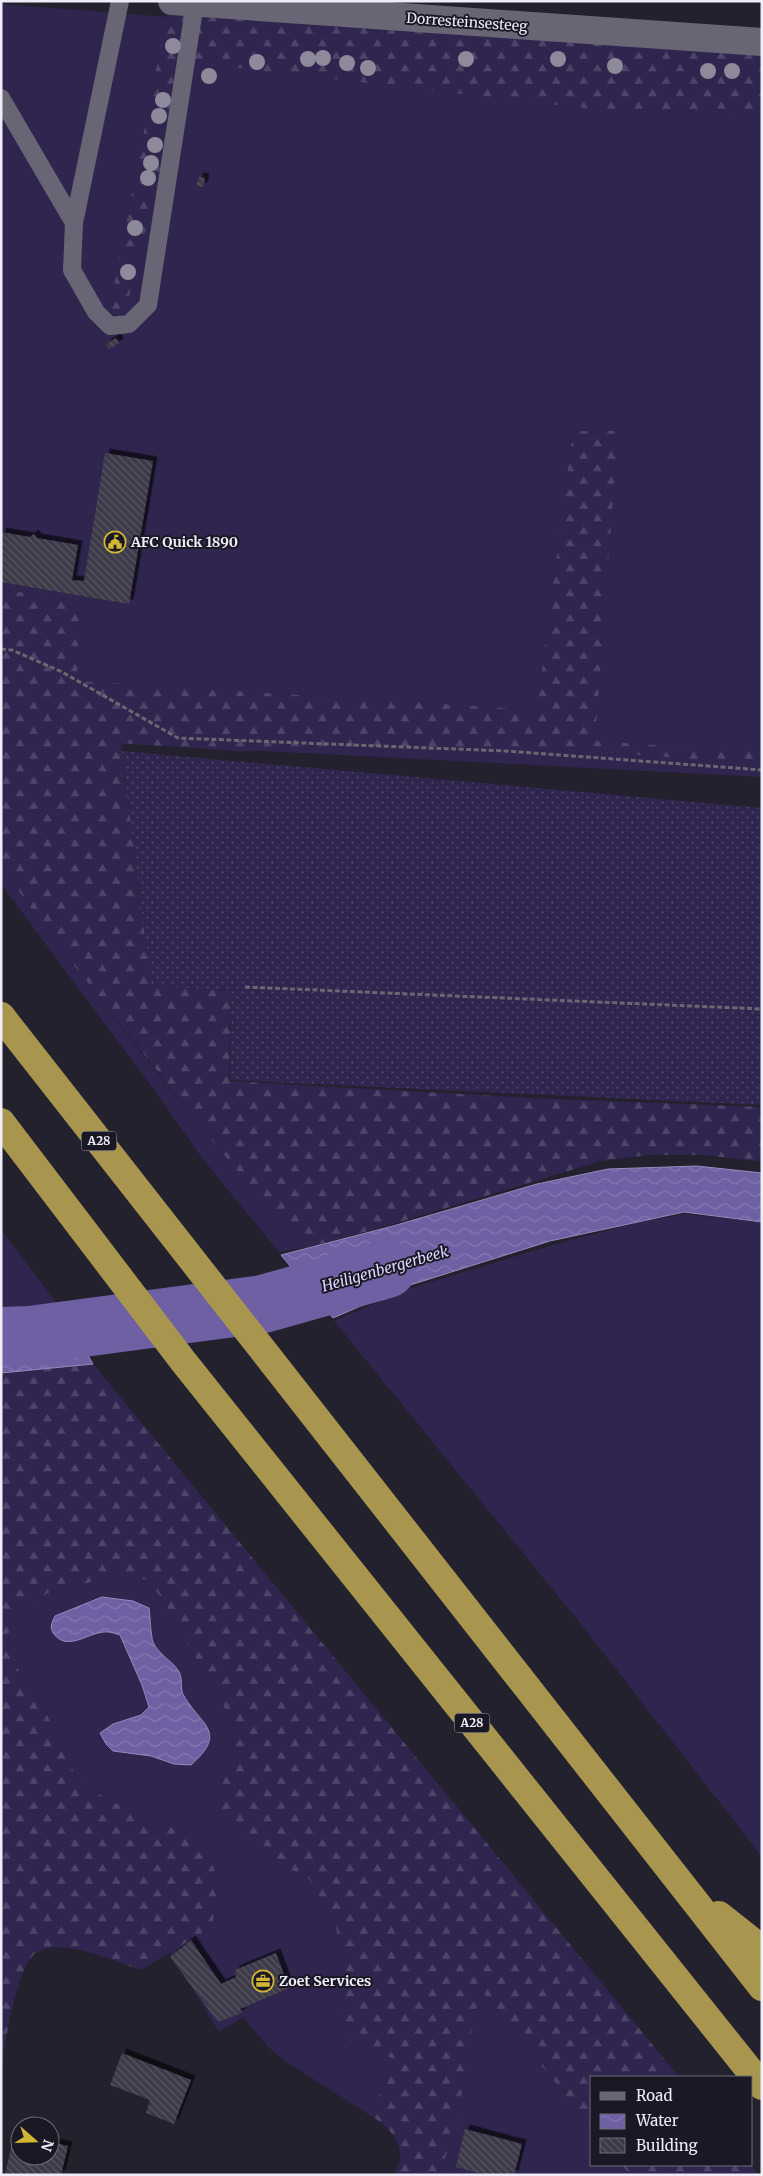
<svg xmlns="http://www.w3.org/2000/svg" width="763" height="2176" font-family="Merriweather,serif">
	<defs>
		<pattern id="forest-firs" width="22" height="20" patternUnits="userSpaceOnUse" patternTransform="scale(1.25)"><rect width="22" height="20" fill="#2f254e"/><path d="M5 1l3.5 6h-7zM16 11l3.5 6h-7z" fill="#4d4568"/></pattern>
		<pattern id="garden-dots" width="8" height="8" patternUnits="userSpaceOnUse" patternTransform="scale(1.25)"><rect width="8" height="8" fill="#2f254e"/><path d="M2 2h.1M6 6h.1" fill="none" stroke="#4d4568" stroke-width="1.8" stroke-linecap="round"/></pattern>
		<pattern id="water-waves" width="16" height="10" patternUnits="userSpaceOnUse" patternTransform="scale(1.25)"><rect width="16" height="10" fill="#6f60a4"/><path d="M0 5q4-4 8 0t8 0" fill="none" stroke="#8477b1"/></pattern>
		<pattern id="building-back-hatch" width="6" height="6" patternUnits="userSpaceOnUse" patternTransform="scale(1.25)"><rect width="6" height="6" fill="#3c3a48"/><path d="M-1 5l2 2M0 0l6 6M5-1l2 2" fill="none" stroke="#585763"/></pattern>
		<filter id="shadow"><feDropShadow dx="4.5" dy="-4.5" stdDeviation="0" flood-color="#0009"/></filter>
	</defs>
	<rect width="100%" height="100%" fill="#24212e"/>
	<g fill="#2f254e" fill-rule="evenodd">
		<path d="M1 4 762 63V777L71 741 77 681 66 600 1 589Z"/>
		<path d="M1 867C97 998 197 1127 305 1248L279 1252 202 1158 157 1094 1 884Z"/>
		<path d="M684 1214 762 1222V1857L585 1629 334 1321 411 1288 556 1244 635 1223Z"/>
		<path d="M1 1230 59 1306 1 1315Z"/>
		<path d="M127 1573 148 1581 160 1596 236 1728 232 1754 221 1787 283 1864 309 1879 335 1922 340 1950V2033L355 2044 396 2059 371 2116 285 2061 269 2048 243 2017 219 2032 170 1952 212 1927 189 1834 153 1821 105 1798 76 1777 47 1715 7 1651 9 1630 22 1610 48 1593ZM72 1610 152 1622V1641L163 1657 178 1671 182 1680V1694L204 1721 174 1764C166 1762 159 1758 151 1756 129 1750 113 1760 100 1733L113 1724 141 1715 149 1707 142 1685 120 1634 55 1616Z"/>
		<path d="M480 1989 592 2128V2165H622L630 2175H437C460 2131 461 2093 469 2045 472 2026 477 2008 480 1989Z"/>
	</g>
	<g fill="url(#forest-firs)">
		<path d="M167 13 762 50V116L584 108 187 62 125 313 109 311Z"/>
		<path d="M573 431H618L595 741 762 752V765L579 750 239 751 121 743 151 986 231 991 229 1081 530 1098 762 1107V1162L705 1155H648L601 1161 390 1225 305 1248 253 1190 203 1129 61 949 1 867V589L67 600 79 612 77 681 537 710Z"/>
		<path d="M93 1364 679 2077H592V2128L480 1989C477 2008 472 2027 469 2046 461 2093 460 2131 437 2175H395C396 2170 399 2165 400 2160 402 2141 386 2124 371 2116L395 2059 355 2044 340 2033V1950L335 1922 309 1879 249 1847 230 1830 221 1813V1787L232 1754 236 1728 160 1596 148 1581 127 1573 48 1593 22 1610 9 1630 7 1651 47 1715 76 1777 105 1798 153 1821 189 1834 205 1849 217 1876 215 1909 212 1927 141 1970C120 1963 97 1953 75 1949 64 1947 47 1946 37 1952 17 1963 5 2045 1 2068V1373Z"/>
		<path d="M622 2165H751L759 2175H630Z"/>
	</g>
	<path fill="url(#garden-dots)" d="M122 751 762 808V1105L230 1080 231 991 151 986Z"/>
	<g fill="url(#water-waves)" stroke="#958abd">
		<path d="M697 1166 762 1173V1222L684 1212 550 1241 407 1286 333 1318 281 1255 393 1226 537 1184 608 1169Z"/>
		<path d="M59 1306 93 1364 1 1373V1315Z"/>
		<path d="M102 1597 133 1601 149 1608C150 1615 151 1637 153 1642 158 1654 171 1660 178 1670 184 1678 179 1689 184 1696 202 1726 228 1732 191 1765L174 1764 151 1756 113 1751 106 1744 100 1733 113 1724 141 1715 149 1707 142 1685 120 1635C116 1634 112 1632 108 1632 91 1630 68 1653 54 1634 49 1628 52 1622 55 1616Z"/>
	</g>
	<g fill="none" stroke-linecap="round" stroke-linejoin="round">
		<path stroke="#6f60a4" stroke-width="58" d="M1 1336 30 1335 263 1304 387 1269"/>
	</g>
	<g fill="url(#building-back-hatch)" filter="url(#shadow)">
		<path d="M199 177 205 178 203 187 196 186Z"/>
		<path d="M116 338 119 343 109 349 106 344Z"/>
		<path d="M105 453 153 461 129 604 1 582V532L30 537 34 534 37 538 78 545 72 580 84 581Z"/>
		<path d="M191 1940 221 1984 236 1977 235 1970 276 1953 289 1988 240 2009 242 2013 218 2022 170 1957Z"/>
		<path d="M122 2053 191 2080 174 2124 146 2113 150 2100 110 2085Z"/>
		<path d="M465 2129 522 2144 514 2175H486L456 2167Z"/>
		<path d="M14 2134 20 2135V2156H50V2142L68 2146 61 2175H5Z"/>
	</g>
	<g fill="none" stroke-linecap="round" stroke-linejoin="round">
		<g stroke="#6a6773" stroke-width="3" stroke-dasharray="5 2.5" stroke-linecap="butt">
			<path d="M1 649 12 650 62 672 178 738 506 751 762 770"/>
			<path d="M245 987 762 1009"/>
		</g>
		<g stroke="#686675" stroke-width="18">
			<path d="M1 98 74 223 72 270 96 312 110 326 129 324 148 305 195 3"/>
			<path d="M74 223 120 1"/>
		</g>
		<path stroke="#686675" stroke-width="28" d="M172 1 762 42"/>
		<g stroke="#a8964e" stroke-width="28">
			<path d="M1 1016 762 1987"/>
			<path d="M1 1122 183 1361 762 2086"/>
			<path d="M719 1915 762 1949"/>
		</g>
	</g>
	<g fill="#8e8a9b">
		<circle cx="173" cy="46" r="8"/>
		<circle cx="323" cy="58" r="8"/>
		<circle cx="308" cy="59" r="8"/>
		<circle cx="466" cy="59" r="8"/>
		<circle cx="558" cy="59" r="8"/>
		<circle cx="257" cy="62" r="8"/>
		<circle cx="347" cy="63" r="8"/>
		<circle cx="615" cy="66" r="8"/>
		<circle cx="368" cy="68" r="8"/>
		<circle cx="708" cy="71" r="8"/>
		<circle cx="732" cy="71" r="8"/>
		<circle cx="209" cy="76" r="8"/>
		<circle cx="163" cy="100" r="8"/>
		<circle cx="159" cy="116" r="8"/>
		<circle cx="155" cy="145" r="8"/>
		<circle cx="151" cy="163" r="8"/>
		<circle cx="148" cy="178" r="8"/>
		<circle cx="135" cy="228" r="8"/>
		<circle cx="128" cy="272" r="8"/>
	</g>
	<defs>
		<g id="civic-ring" transform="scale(1.125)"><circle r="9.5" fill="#1a1824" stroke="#d3b635" stroke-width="1.5"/><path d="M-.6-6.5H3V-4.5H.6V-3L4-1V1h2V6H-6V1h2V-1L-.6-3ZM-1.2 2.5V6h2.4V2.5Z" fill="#d3b635"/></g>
		<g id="office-ring" transform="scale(1.125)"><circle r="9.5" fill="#1a1824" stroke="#d3b635" stroke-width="1.5"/><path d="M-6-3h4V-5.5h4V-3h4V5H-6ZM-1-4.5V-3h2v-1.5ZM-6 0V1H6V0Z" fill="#d3b635"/></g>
	</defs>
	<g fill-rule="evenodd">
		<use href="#civic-ring" x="115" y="542"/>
		<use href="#office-ring" x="263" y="1981"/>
	</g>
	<g text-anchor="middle" stroke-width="4" stroke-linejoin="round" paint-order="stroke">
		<g fill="#1a1824" stroke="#afadb8" stroke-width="1">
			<rect x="81.5" y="1131.5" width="35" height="19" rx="4"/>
			<rect x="454.5" y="1713.5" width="35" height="19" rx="4"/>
		</g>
		<g font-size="12" font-weight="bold" fill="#efedf7">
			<text x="99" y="1145">A28</text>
			<text x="472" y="1727">A28</text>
		</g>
		<g font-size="14" fill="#efedf7" stroke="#1a1824">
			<text transform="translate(467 22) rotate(4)" y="5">Dorresteinsesteeg</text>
		</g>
		<g font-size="14" font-weight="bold" fill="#efedf7" stroke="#1a1824" text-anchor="start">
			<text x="131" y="547">AFC Quick 1890</text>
			<text x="279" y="1986">Zoet Services</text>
		</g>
		<g font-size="15" font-style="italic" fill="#ded7ff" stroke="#1a1824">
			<text transform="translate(385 1269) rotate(-16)" y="5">Heiligenbergerbeek</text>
		</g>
	</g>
	<rect width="763" height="2176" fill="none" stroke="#efedf7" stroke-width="5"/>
	<rect x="590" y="2076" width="162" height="90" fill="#1a1824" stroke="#6f6d78"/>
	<rect x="600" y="2092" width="25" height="8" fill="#686675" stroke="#6f6d78"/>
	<text x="636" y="2101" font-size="15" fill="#efedf7">Road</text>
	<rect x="600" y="2114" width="25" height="15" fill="url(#water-waves)" stroke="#6f6d78"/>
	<text x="636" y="2126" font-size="15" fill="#efedf7">Water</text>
	<rect x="600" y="2138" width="25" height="15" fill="url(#building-back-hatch)" stroke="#6f6d78"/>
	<text x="636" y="2151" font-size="15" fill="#efedf7">Building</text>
	<g transform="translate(35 2141) rotate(110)"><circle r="24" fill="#1a1824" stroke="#6f6d78"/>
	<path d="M0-4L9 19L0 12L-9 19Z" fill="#d3b635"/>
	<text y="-8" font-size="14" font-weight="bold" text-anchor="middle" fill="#efedf7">N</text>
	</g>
</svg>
